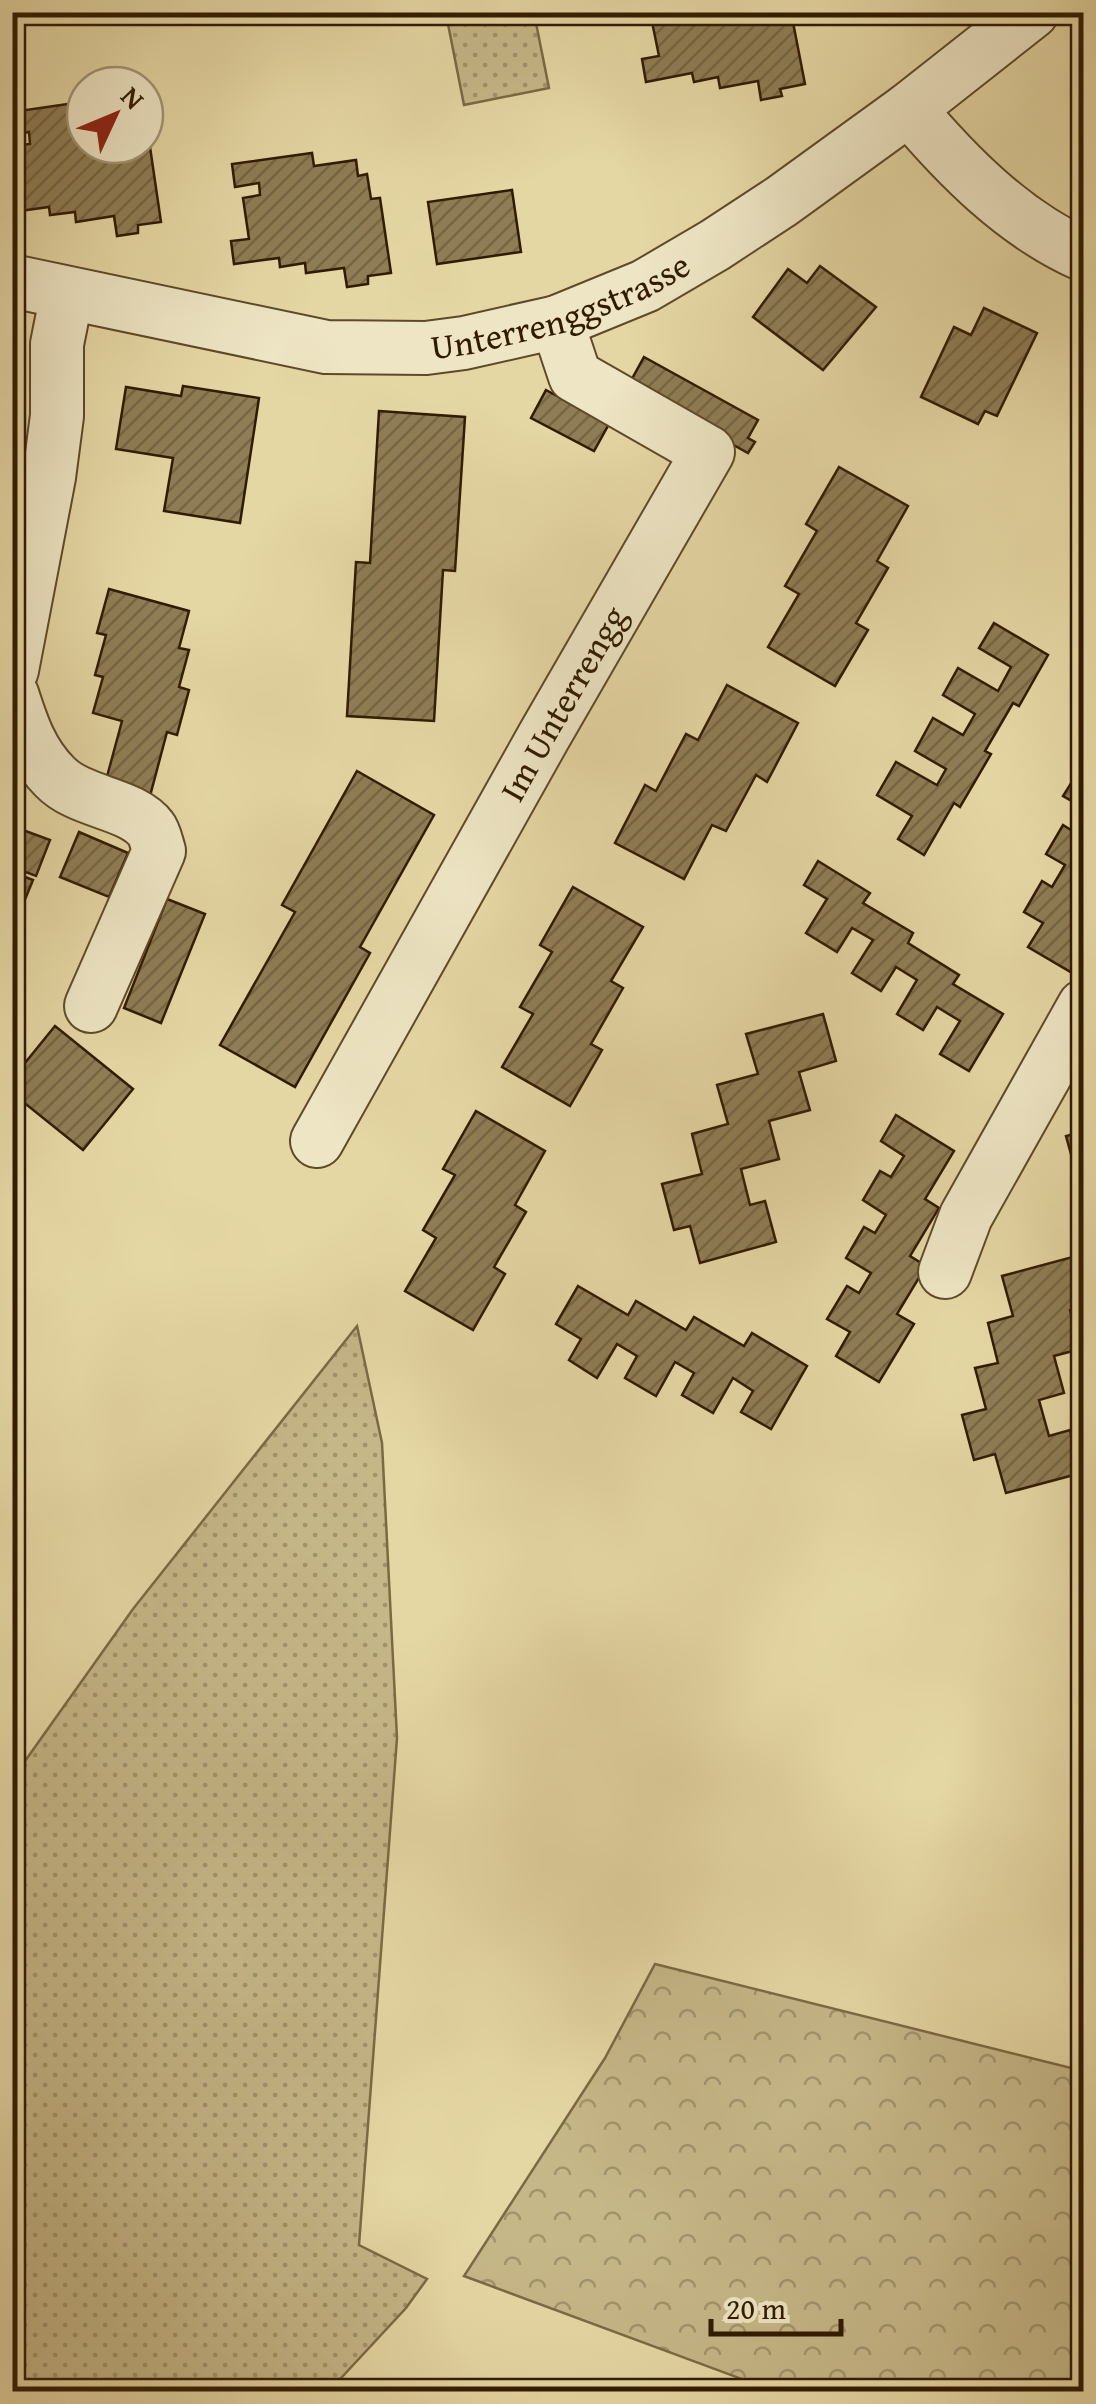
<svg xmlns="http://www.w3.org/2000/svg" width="1096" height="2404" font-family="'Gentium Book Plus',serif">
	<defs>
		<pattern id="grass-dots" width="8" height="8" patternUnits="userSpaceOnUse" patternTransform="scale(2.5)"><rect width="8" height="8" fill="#c6b788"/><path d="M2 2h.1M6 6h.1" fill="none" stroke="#a1946d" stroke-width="1.8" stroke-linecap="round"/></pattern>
		<pattern id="forest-crowns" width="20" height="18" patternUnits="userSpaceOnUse" patternTransform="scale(2.5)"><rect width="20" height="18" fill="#c6b788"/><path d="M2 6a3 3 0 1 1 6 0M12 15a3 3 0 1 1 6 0" fill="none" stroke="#a1946d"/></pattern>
		<pattern id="building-hatch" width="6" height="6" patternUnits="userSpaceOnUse" patternTransform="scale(2.5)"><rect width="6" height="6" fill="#8f7d55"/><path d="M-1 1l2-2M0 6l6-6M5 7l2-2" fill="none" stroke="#756644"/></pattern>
	</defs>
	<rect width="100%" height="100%" fill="#e5d7a4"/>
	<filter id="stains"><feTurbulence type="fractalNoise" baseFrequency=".002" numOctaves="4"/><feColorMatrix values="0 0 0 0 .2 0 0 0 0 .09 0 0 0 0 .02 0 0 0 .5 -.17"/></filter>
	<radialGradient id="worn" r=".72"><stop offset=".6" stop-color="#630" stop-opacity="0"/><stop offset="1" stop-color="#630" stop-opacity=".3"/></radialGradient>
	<g fill="url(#grass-dots)" stroke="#7c6944" stroke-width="2.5">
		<path d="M480 13H534L549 88 464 105 447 19Z"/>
		<path d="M357 1326 382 1443 397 1738 359 2245 427 2279 406 2308 329 2391H13V1778L133 1609Z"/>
	</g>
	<path fill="url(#forest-crowns)" stroke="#7c6944" stroke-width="2.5" d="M655 1964 1083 2071V2391H774L464 2276 605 2058Z"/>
	<g fill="url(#building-hatch)" stroke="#311b00" stroke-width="2.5">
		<path d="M650 12H791L805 84 780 89 782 96 761 100 758 81 720 88 718 77 694 82 692 73 646 82 642 59 659 56Z"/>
		<path d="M82 102 85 145 150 147 161 222 138 225V233L117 236 114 216 76 222 75 212 50 215 49 207 12 212V189L19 188 12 146 30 144 29 132 12 135V112Z"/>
		<path d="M312 153 314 166 356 160 358 176 367 174 371 199 380 198 391 273 368 276V284L347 287 344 268 306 273 305 263 280 267 279 258 234 264 231 241 249 239 243 198 260 195 259 183 235 187 232 164Z"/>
		<path d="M512 190 521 252 437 264 428 202Z"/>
		<path d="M820 266 876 307 823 370 753 317 788 269 807 283Z"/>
		<path d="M984 308 1037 333 997 416 985 411 978 424 921 397 954 327 971 335Z"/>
		<path d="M644 357 758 420 748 438 755 442 748 453 628 386Z"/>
		<path d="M183 386 259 398 240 523 164 511 173 458 116 449 126 387 181 396Z"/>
		<path d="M546 390 609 424 594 451 531 418Z"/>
		<path d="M379 411 465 417 455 571 443 570 434 721 347 716 356 562 370 563Z"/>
		<path d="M839 467 908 506 877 561 888 568 856 623 868 630 835 686 768 647 799 594 785 586 817 531 806 524Z"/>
		<path d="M109 589 189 611 179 648 189 650 179 687 189 690 177 735 167 732 150 796 105 784 122 721 93 713 103 677 95 675 106 635 97 633Z"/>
		<path d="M994 623 1048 655 1019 706 1013 703 985 751 991 754 960 807 954 803 924 855 898 839 912 816 877 795 896 762 937 785 946 769 915 751 933 718 963 735 975 714 943 695 958 668 998 691 1011 667 979 648Z"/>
		<path d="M727 685 798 723 767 782 756 775 726 831 712 825 684 879 615 843 645 785 656 791 686 734 698 740Z"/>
		<path d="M1080 769 1084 771V808L1063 796Z"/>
		<path d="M357 771 434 815 360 947 370 953 295 1087 220 1045 295 912 282 905Z"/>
		<path d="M1084 809V959L1074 974 1028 947 1043 923 1024 912 1042 881 1052 887 1065 865 1046 854 1063 825 1071 830Z"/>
		<path d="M12 826 50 840 36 876 12 867Z"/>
		<path d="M79 832 128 853 109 897 60 877Z"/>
		<path d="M818 861 870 893 863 903 913 933 908 943 959 975 953 984 1003 1014 969 1071 940 1054 960 1021 937 1007 923 1030 897 1014 917 980 896 967 881 991 852 973 873 940 852 928 837 952 806 933 827 899 804 885Z"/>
		<path d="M12 872 33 880 12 931Z"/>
		<path d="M573 887 643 927 611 981 623 988 591 1044 602 1050 570 1106 502 1067 533 1014 520 1007 552 952 540 945Z"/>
		<path d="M167 899 205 914 161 1023 124 1008Z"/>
		<path d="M823 1014 836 1061 799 1072 810 1110 769 1121 779 1159 741 1169 750 1205 765 1201 776 1242 700 1263 690 1226 674 1230 662 1184 702 1174 692 1134 728 1124 717 1085 758 1074 746 1034Z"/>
		<path d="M55 1026 133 1089 83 1150 12 1093V1079Z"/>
		<path d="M476 1111 545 1151 515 1205 526 1212 494 1267 505 1274 473 1330 405 1291 436 1238 423 1230 455 1175 443 1169Z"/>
		<path d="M896 1115 954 1151 925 1199 939 1208 910 1256 926 1266 897 1314 914 1324 879 1382 836 1356 850 1332 827 1319 847 1286 859 1293 871 1273 846 1258 864 1227 875 1233 886 1215 863 1200 880 1171 891 1177 904 1156 881 1141Z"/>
		<path d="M1084 1131V1182L1079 1183 1066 1136Z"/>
		<path d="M1080 1255 1084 1267V1306L1070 1310 1080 1349 1054 1356 1064 1393 1039 1400 1049 1436 1070 1430 1081 1473 1006 1493 995 1454 974 1460 962 1415 986 1409 975 1368 998 1363 988 1323 1013 1316 1002 1276Z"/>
		<path d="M578 1286 628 1315 636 1301 686 1330 694 1317 744 1346 752 1333 807 1366 771 1429 741 1412 753 1391 733 1378 713 1413 682 1395 694 1373 675 1362 656 1396 625 1378 637 1356 617 1344 597 1378 569 1360 581 1339 556 1324Z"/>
	</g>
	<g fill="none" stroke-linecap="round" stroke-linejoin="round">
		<g stroke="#5e4a29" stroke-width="56">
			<g id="minor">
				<path d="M909 109C957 166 1014 224 1084 255"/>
				<path id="s1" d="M12 281 326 347 426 348 464 343 557 322 645 286 715 245 782 201 909 109 1032 12"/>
				<path d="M12 670 49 477 57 416V344L67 294"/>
				<path d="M12 694C22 725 31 753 55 777 80 803 132 803 151 829 155 834 157 845 159 851L91 1006"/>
				<path id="s2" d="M317 1141 544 736 708 452 575 376 557 322"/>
				<path d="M945 1272 966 1216 1084 1006"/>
			</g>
		</g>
		<use href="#minor" stroke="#eee5c4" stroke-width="52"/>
	</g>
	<g text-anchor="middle" stroke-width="8" stroke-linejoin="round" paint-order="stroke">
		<g font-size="35" fill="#311b00" stroke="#eee5c4">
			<text dy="12" stroke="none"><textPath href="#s1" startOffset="562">Unterrenggstrasse</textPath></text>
			<text dy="12" stroke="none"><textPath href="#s2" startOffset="502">Im Unterrengg</textPath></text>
		</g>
	</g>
	<rect width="1096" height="2404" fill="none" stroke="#e5d7a4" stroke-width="50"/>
	<rect x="15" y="15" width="1066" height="2374" fill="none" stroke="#311b00" stroke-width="5"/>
	<rect x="25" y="25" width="1046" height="2354" fill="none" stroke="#311b00" stroke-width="2.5"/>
	<g transform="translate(115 115) rotate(46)"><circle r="48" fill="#eee5c4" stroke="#a29476" stroke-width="2.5"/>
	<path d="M0-8L18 38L0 25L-18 38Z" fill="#8f2418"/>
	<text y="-15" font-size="28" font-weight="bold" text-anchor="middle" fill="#311b00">N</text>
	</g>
	<path d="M711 2319v15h130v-15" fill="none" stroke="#311b00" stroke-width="5"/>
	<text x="726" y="2319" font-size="30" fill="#311b00" stroke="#eee5c4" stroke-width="8" paint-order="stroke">20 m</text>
	<rect width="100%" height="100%" filter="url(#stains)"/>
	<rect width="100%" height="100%" fill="url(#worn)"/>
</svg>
